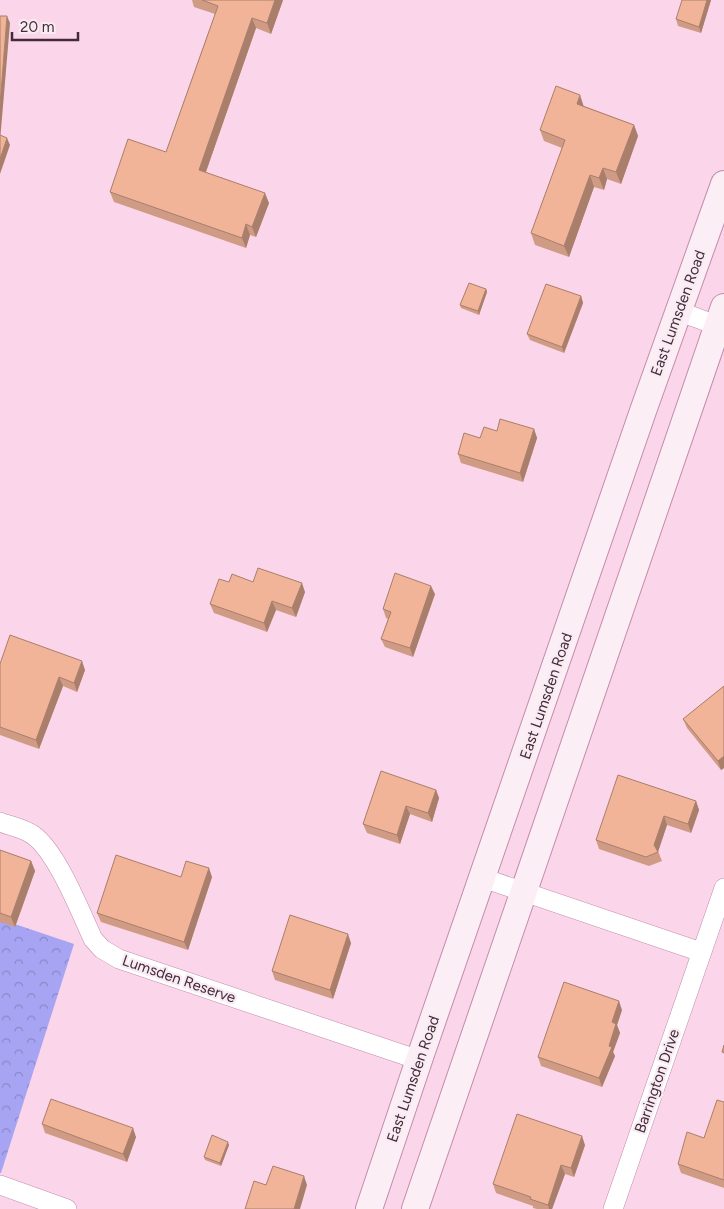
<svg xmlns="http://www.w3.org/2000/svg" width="724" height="1209" font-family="Figtree,sans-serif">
	<defs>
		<pattern id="forest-crowns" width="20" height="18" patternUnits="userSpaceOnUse" patternTransform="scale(1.25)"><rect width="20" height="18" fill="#a7a5f3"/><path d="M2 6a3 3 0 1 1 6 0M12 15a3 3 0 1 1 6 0" fill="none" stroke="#8a87c6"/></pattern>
	</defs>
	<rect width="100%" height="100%" fill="#fbd6ea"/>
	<path fill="url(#forest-crowns)" d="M0 919 74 944 1 1173H0Z"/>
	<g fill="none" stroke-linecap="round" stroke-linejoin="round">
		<g stroke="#c48bac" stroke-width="20">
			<g id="minor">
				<path d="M678 311 724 328"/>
				<path d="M0 822C10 826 24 828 33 835 57 852 80 911 93 939L102 949 119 959 419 1060"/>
				<path d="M483 878 701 952"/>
				<path d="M0 1185 67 1209"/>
				<path d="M613 1209 724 888"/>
			</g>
		</g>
		<g stroke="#c48bac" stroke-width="28">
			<g id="secondary">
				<path d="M369 1209 419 1060 643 411 724 184"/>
				<path d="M415 1209 724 307"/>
			</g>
		</g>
		<use href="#minor" stroke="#fff" stroke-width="19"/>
		<use href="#secondary" stroke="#fbeef5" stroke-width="26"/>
	</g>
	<g fill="#cf9b84">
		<path d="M192 0H283L271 34 256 28 206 172 269 203 256 237 250 235 246 248 114 202 110 192 166 152 215 14 194 7Z"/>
		<path d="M711 0 701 33 678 26 676 19Z"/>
		<path d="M584 106 634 125 638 136 621 184 607 179 604 190 594 187 569 257 535 245 531 233 562 148 544 141 540 130Z"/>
		<path d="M486 289 487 292 479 315 461 308 460 305Z"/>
		<path d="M581 296 583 303 564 353 530 340 527 334Z"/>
		<path d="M534 429 537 438 523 482 461 463 458 454 480 438 497 431Z"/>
		<path d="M229 582H253L305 592 296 617 276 610 267 632 214 613 210 604Z"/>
		<path d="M435 594 413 657 385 647 381 639 388 619 386 618 383 609Z"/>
		<path d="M0 664 85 670 77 692 63 686 39 749 0 735Z"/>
		<path d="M724 686V768L721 770 687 728 683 719Z"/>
		<path d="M436 790 439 798 432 822 410 814 400 844 367 833 363 824Z"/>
		<path d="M696 801 699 810 691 833 667 825 658 851 662 861 649 866 599 849 596 840Z"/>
		<path d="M0 850 31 861 35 871 15 927 0 922Z"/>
		<path d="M181 877H212L188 950 101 922 97 913Z"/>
		<path d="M351 943 333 999 275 980 272 971Z"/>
		<path d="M622 1010 617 1025 620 1033 613 1052 615 1056 602 1087 541 1066 538 1057Z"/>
		<path d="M724 1102V1188L681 1173 678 1164 704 1138Z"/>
		<path d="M42 1124 136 1137 127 1162 45 1133Z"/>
		<path d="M229 1145 221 1166 205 1160 204 1157Z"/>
		<path d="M585 1145 574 1177 565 1174 552 1209H537L533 1208V1206L496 1193 493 1184Z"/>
	</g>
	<g fill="#a97e6b">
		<path d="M275 0H283L271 34 267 23Z"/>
		<path d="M707 0H711L701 33 699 27Z"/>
		<path d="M7 16 10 23 0 141V105Z"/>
		<path d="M252 18 256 28 203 180 199 170Z"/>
		<path d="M580 95 584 107 577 104Z"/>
		<path d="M634 125 638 136 621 184 616 172Z"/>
		<path d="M7 138 10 145 0 174V159Z"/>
		<path d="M603 168 607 179 604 190 599 178Z"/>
		<path d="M590 175 594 187 569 257 564 246Z"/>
		<path d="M265 193 269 203 256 237 252 227Z"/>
		<path d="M246 224 250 235 246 248 242 238Z"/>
		<path d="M486 289 487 292 479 315 478 311Z"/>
		<path d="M581 296 583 303 564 353 562 347Z"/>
		<path d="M534 429 537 438 523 482 520 473Z"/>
		<path d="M302 583 305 592 296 617 292 608Z"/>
		<path d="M431 586 435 594 413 657 410 648Z"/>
		<path d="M272 601 276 610 267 632 264 623Z"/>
		<path d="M82 661 85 670 77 692 74 683Z"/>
		<path d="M59 677 63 686 39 749 36 740Z"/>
		<path d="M724 756V768L721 770 718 761Z"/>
		<path d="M436 790 439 798 432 822 428 813Z"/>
		<path d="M696 801 699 810 691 833 688 824Z"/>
		<path d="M406 806 410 814 400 844 397 835Z"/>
		<path d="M664 816 667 825 658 852 654 845Z"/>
		<path d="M31 861 35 871 15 927 11 917Z"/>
		<path d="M209 868 212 877 188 950 184 942Z"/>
		<path d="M348 934 351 943 333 999 330 990Z"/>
		<path d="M619 1001 622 1010 617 1025 620 1033 613 1052 615 1056 602 1087 599 1078 609 1046 612 1022Z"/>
		<path d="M133 1128 136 1137 127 1162 123 1154Z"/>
		<path d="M582 1136 585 1145 574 1177 571 1168Z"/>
		<path d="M228 1142 229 1145 221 1166 220 1163Z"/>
		<path d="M561 1165 565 1174 552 1209H549L548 1205Z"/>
		<path d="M304 1176 307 1185 300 1209H294Z"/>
	</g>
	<g fill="#f1b499" stroke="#a97e6b">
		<path d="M202 0H275L267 23 252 18 199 170 265 193 252 227 246 224 242 238 110 192 128 139 166 152 218 6Z"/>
		<path d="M682 0H707L699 27 676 19Z"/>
		<path d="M0 16H7L0 105Z"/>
		<path d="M556 86 580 95 577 104 634 125 616 172 603 168 599 178 590 175 564 246 531 233 565 140 540 130Z"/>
		<path d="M0 135 7 138 0 159Z"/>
		<path d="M469 283 486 289 478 311 460 305Z"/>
		<path d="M546 284 581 296 562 347 527 334Z"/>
		<path d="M500 419 534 429 520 473 458 454 464 433 480 438 484 427 497 431Z"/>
		<path d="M258 568 302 583 292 608 272 601 264 623 210 604 219 579 229 582 232 574 253 582Z"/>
		<path d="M395 573 431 586 410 648 381 639 391 612 383 609Z"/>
		<path d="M10 635 82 661 74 683 59 677 36 740 0 727V664Z"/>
		<path d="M724 686V756L718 761 683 719Z"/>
		<path d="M381 771 436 790 428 813 406 806 397 835 363 824Z"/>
		<path d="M618 775 696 801 688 824 664 816 654 845 658 852 646 857 596 840Z"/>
		<path d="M0 850 31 861 11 917 0 913Z"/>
		<path d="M116 855 181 877 186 861 209 868 184 942 97 913Z"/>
		<path d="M290 915 348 934 330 990 272 971Z"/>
		<path d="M564 982 619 1001 612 1022 616 1024 609 1046 612 1047 599 1078 538 1057Z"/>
		<path d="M724 1045V1053L722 1052Z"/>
		<path d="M51 1099 133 1128 123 1154 42 1124Z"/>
		<path d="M717 1100 724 1102V1180L678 1164 687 1132 704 1138Z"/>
		<path d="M517 1114 582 1136 571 1168 561 1165 548 1205 530 1199 531 1197 493 1184Z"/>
		<path d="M212 1135 228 1142 220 1163 204 1157Z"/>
		<path d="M273 1166 304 1176 294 1209H245L254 1181 266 1185Z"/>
	</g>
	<g text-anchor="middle" stroke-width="4.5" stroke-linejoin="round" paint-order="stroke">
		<g font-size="15" fill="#432b39" stroke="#f8ebf2">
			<text transform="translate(678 313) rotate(-70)" y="5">East Lumsden Road</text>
			<text transform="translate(546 696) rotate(-71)" y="5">East Lumsden Road</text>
			<text transform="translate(179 979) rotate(19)" y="5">Lumsden Reserve</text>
			<text transform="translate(413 1079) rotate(-71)" y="5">East Lumsden Road</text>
			<text transform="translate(657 1081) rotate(-71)" y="5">Barrington Drive</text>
		</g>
	</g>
	<path d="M12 32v8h66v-8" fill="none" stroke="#432b39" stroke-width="2.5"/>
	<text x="20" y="32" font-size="15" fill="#432b39" stroke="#f8ebf2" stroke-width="4" paint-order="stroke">20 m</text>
</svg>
